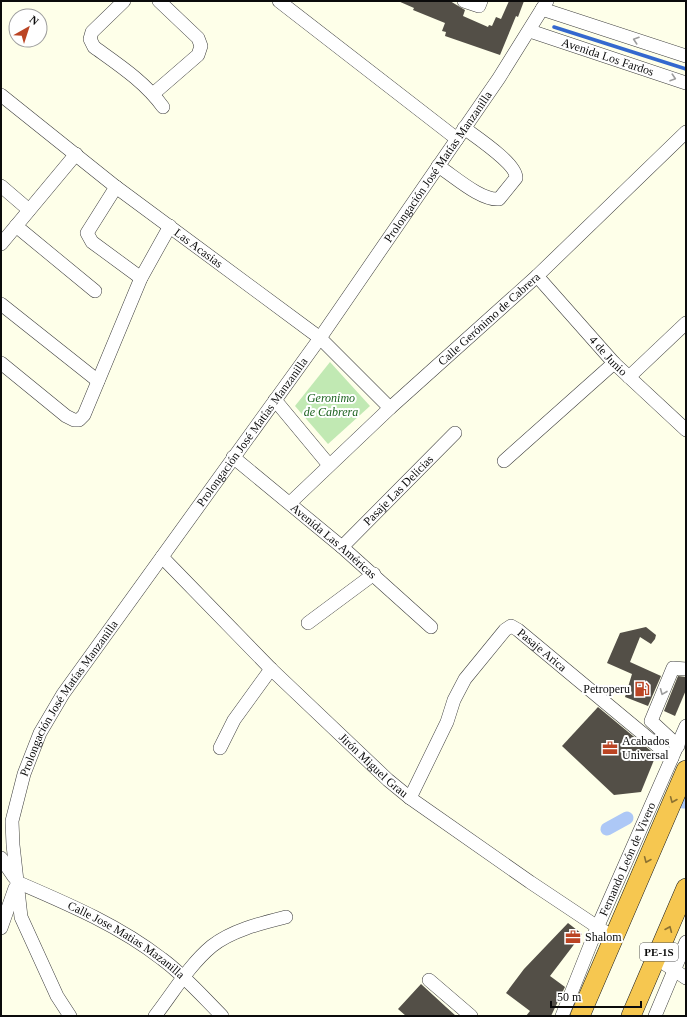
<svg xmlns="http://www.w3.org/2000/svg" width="687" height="1017" font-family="'Times New Roman',serif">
	<rect width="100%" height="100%" fill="#feffe9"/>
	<path fill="#c1e9b3" d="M330 362 370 406 328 444 295 406Z"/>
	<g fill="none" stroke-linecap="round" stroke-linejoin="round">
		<path stroke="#3468ce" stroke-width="3.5" d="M554 27 686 69"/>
		<g stroke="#adc8f6" stroke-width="13">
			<path d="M683 802H686"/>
			<path d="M607 829 627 818"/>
		</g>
	</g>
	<g fill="#534f47">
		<path d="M398 1H450L465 10 463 16 488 27 489 25 492 26 496 17 501 19 509 1H524L518 17 516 16 500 55 445 36 446 32 442 31 445 23 413 10 414 8Z"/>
		<path d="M646 627 656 635 655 639 651 644 640 637 630 662 661 676 648 706 625 697 632 674 607 663 620 633Z"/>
		<path d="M678 676 686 677V690L675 716 664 711Z"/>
		<path d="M598 707 656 755 641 792 614 795 562 746Z"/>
		<path d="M568 923 582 934 550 976 565 987 563 991 551 1016H526L530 1011 506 993 524 969Z"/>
		<path d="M421 984 446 1007 456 1016H406L398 1009Z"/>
	</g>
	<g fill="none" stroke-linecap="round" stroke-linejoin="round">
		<g stroke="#3e3e3e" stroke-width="14">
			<g id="minor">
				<path d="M124 1 92 32 90 39 94 47C119 65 145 82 163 107"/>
				<path d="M279 1 457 139"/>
				<path d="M464 1 479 6 481 1"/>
				<path d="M542 9 686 56"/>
				<path id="s1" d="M530 31 686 83"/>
				<path d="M153 94 198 55 201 46 198 38 159 1"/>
				<path id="s2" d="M1 95 116 187 320 338 390 408"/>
				<path d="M438 166C454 176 481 201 499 199L516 178C517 164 476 137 464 128"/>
				<path d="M1 186 29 210"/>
				<path d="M116 187 87 233 92 242 141 278"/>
				<path d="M16 226 95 291"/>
				<path d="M1 244 76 154"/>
				<path id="s3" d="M537 276 614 363 686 430"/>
				<path d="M1 304 98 381"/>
				<path d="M1 363 66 416 74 420H79L84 415 141 278 170 226"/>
				<path d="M629 377 686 323"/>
				<path d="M275 400 329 465"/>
				<path id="s4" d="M233 457 342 547 431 627"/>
				<path d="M504 461 614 363"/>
				<path id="s5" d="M290 503 390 408 537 276 686 132"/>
				<path id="s6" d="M342 547 455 433"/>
				<path id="s7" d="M162 557 271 669 388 780 410 798 530 882 614 938"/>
				<path d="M308 623 374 574"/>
				<path d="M678 746 651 721 673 668 686 669"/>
				<path d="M220 748 234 720 271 669"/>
				<path id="s8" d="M410 798 447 722 454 700 465 679 505 630 511 626 518 630 672 758"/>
				<path d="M1 858 14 877"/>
				<path id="s9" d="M17 882C68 904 118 925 162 959 184 975 203 997 222 1016"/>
				<path d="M1 928 15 888"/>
				<path d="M656 958 686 978"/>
				<path d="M429 980 471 1016"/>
				<path id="s10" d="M70 1016 57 996 21 917 13 845 12 821 24 774 40 733 63 694 320 338 499 78 547 1"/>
				<path d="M155 1016C173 993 189 965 212 946 232 930 262 923 286 917"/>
				<path id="s11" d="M562 1016 597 928 686 726"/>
				<path d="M655 1016 686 942"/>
			</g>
		</g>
		<g stroke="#1c1c1c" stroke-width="20">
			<g id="highway">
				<path d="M580 1016 686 770"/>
				<path d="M631 1016 686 888"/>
			</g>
		</g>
		<use href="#minor" stroke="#fff" stroke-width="13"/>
		<use href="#highway" stroke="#f6c750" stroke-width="19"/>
	</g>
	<defs><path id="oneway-chevron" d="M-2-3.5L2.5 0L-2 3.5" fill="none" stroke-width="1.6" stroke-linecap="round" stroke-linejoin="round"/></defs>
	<g stroke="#9d9d9d">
		<use href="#oneway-chevron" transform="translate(636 40) rotate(-162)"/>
		<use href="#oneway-chevron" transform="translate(673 78) rotate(18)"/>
		<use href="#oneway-chevron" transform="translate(663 692) rotate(112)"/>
	</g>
	<g stroke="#8c7231">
		<use href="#oneway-chevron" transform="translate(673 800) rotate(113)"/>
		<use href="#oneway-chevron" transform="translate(647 860) rotate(113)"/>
		<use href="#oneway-chevron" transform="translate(669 929) rotate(-67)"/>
	</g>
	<defs>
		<g id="fuel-bare" transform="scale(1.2)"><path d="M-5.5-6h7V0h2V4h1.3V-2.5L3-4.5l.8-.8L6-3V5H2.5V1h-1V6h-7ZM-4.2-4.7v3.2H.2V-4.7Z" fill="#bb4423" stroke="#fff" stroke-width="2.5" paint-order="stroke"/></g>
		<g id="office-bare" transform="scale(1.2)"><path d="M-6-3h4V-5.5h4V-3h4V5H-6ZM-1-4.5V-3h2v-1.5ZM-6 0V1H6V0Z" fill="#bb4423" stroke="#fff" stroke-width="2.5" paint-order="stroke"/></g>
	</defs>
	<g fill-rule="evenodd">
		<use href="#fuel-bare" x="642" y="689"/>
		<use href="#office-bare" x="610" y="748"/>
		<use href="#office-bare" x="573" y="937"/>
	</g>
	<g text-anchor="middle" stroke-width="4" stroke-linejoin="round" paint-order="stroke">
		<rect fill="#fff" stroke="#545454" stroke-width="1" x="640" y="943" width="38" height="18" rx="3"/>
		<g font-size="11" font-weight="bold" fill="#0b0b0b">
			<text x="659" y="956">PE-1S</text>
		</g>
		<g font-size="12" fill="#0b0b0b" stroke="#fff">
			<text dy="4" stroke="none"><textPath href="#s1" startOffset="82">Avenida Los Fardos</textPath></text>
			<text dy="4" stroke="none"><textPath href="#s10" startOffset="992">Prolongación José Matías Manzanilla</textPath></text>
			<text dy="4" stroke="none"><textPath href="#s2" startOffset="250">Las Acasias</textPath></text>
			<text dy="4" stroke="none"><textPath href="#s5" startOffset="271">Calle Gerónimo de Cabrera</textPath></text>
			<text dy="4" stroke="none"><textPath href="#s3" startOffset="107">4 de Junio</textPath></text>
			<text dy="4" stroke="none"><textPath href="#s10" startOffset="668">Prolongación José Matías Manzanilla</textPath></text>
			<text dy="4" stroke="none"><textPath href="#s6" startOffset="80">Pasaje Las Delicias</textPath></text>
			<text dy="4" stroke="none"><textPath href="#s4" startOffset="131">Avenida Las Américas</textPath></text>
			<text dy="4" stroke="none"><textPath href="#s8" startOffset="241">Pasaje Arica</textPath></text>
			<text dy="4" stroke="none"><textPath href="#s10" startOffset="344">Prolongación José Matías Manzanilla</textPath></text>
			<text dy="4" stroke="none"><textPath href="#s7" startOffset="297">Jirón Miguel Grau</textPath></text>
			<text dy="4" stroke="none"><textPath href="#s11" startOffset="170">Fernando León de Vivero</textPath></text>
			<text dy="4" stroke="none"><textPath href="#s9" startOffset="124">Calle Jose Matias Mazanilla</textPath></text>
		</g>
		<g font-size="12" font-style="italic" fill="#1c6220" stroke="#fff">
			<text x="331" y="402">Geronimo<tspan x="331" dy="14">de Cabrera</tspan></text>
		</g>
		<g font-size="12" fill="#0b0b0b" stroke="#fff" text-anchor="start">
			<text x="630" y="693" text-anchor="end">Petroperu</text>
			<text x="622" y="745">Acabados<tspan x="622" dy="14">Universal</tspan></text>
			<text x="585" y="941">Shalom</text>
		</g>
	</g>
	<rect width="687" height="1017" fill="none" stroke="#0b0b0b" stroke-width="4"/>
	<g transform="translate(28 28) rotate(39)"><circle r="19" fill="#ffffff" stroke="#9d9d9d"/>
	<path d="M0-3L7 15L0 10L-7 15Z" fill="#bb4423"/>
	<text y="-6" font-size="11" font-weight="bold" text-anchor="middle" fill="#0b0b0b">N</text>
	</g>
	<path d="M551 1001v6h90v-6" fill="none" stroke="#0b0b0b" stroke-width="2"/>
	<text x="557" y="1001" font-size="12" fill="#0b0b0b" stroke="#ffffff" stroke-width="3" paint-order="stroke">50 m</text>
</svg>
